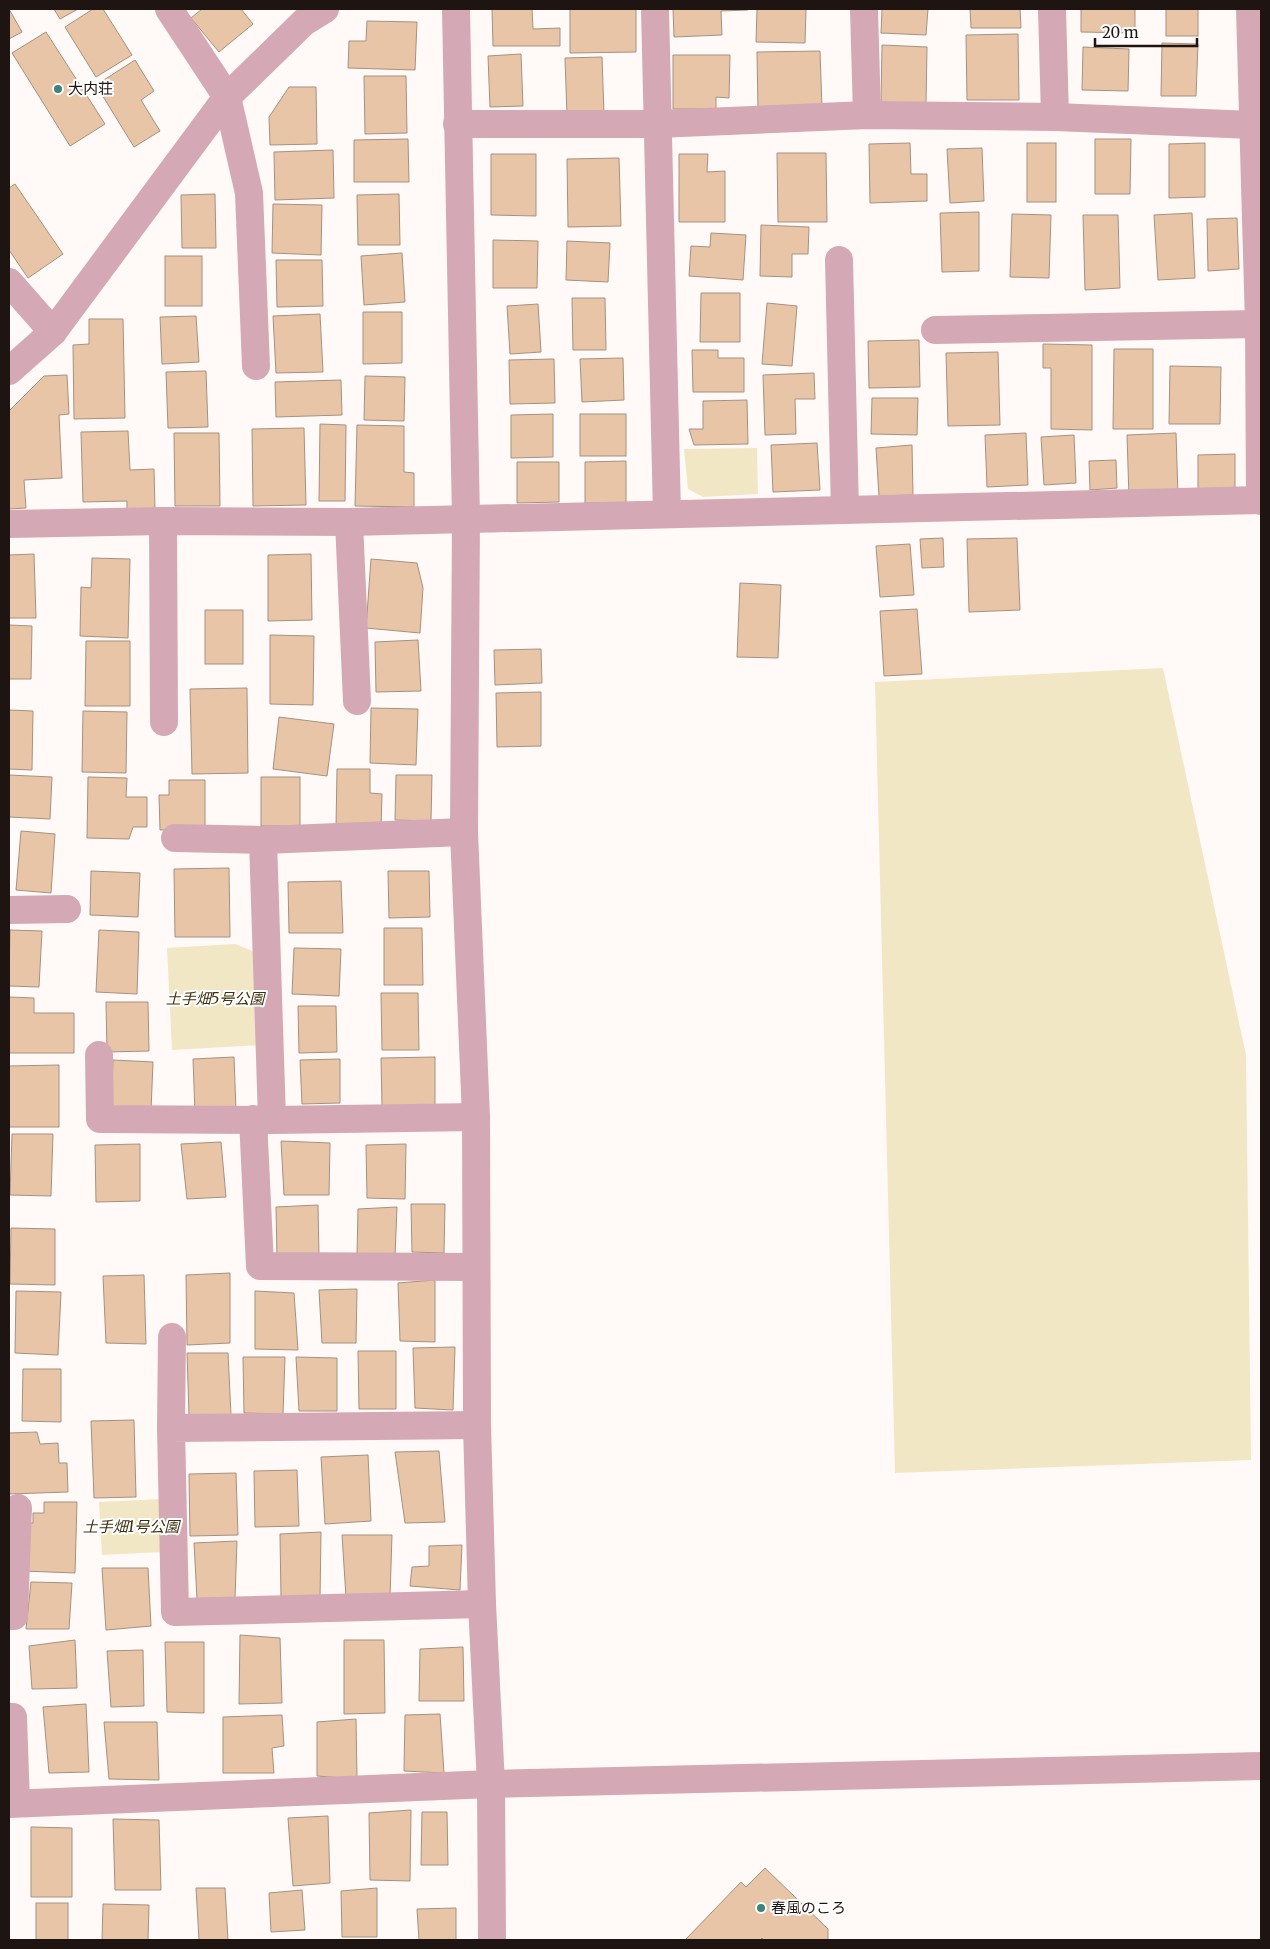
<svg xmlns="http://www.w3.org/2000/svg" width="1270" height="1949" font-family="Merriweather,'Noto Sans JP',serif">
	<rect width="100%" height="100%" fill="#fff9f7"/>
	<g fill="#f2e7c5">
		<path d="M757 448 758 494 703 497 688 489 684 449Z"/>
		<path d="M1163 668 1246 1055 1251 1460 895 1473 875 682Z"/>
		<path d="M235 944 257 953 262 1045 172 1050 167 948Z"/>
		<path d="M163 1499 162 1552 102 1555 99 1502Z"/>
	</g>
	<g fill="#e9c5a7" stroke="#a69180">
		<path d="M9 9 22 32 9 39Z"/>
		<path d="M54 9H78L60 19Z"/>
		<path d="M93 9H103L132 55 96 77 65 27Z"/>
		<path d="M202 9H241L253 24 219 52 191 18Z"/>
		<path d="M492 9H532L533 29 560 28V46H493Z"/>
		<path d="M570 9H636V52L570 53Z"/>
		<path d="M673 9H748V10L721 11 722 35 674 37Z"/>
		<path d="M757 9H806L805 43 756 42Z"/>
		<path d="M882 9H928L926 35 881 33Z"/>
		<path d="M970 9H1020L1021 28H971Z"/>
		<path d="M1081 9H1135V33L1081 32Z"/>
		<rect x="1166" y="9" width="32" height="27"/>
		<path d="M367 21 417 22 415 70 348 68 349 41H366Z"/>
		<path d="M46 32 105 124 70 146 12 53Z"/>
		<path d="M1018 34 1019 100H967L966 35Z"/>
		<path d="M1162 43 1198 44 1196 96H1161Z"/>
		<path d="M882 45 927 47 926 104 881 103Z"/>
		<path d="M1083 47 1129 49 1128 91 1082 90Z"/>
		<path d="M820 51 822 108 758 110 757 52Z"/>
		<path d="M521 54 523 106 490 107 488 56Z"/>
		<path d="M673 55H730L729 98 716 97V109H673Z"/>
		<path d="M602 57 604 115 567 116 565 58Z"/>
		<path d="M135 60 154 91 141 100 160 131 134 147 96 85Z"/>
		<path d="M364 76H406L407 133 365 134Z"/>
		<path d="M289 87H316L317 144 270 145 269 117Z"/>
		<path d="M408 139 409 182H354V140Z"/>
		<path d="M1095 139H1131L1130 194H1095Z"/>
		<path d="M910 143 911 174H927V201L870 203 869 144Z"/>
		<rect x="1027" y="143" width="29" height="59"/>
		<path d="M1205 143V197L1169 198V144Z"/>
		<path d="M982 148 984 201 950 203 947 149Z"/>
		<path d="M333 150 334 198 275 200 274 152Z"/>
		<path d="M777 153H826L827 222H778Z"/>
		<path d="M491 154H536V216L491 215Z"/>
		<path d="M679 154H708L707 172 725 171V222H679Z"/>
		<path d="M619 158 621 226 568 227 567 159Z"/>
		<path d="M15 184 63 254 28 278 9 250V188Z"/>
		<path d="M215 194 216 248H182L181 195Z"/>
		<path d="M399 194 400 245H358L357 195Z"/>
		<path d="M273 204 322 205 321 255 272 253Z"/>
		<path d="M979 212V271L942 272 940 213Z"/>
		<path d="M1192 213 1195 278 1158 280 1154 215Z"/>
		<path d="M1012 214 1051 215 1049 278 1010 277Z"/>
		<path d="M1083 215H1118L1120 288 1085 290Z"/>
		<path d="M1237 218 1239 269 1208 271 1207 219Z"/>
		<path d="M761 225 809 227 808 254H792V277L760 276Z"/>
		<path d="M711 233 746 235 743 280 689 276 691 246 710 247Z"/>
		<path d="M493 240 538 241 537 288H493Z"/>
		<path d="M567 241 610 243 608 282 566 280Z"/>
		<path d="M402 253 405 302 364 305 361 256Z"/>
		<rect x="165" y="256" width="37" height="50"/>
		<path d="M276 260H322L323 306 277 307Z"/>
		<path d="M701 293H740V342H700Z"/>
		<path d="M572 298H605L606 350H573Z"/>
		<path d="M767 303 797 306 792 366 762 364Z"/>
		<path d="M538 304 541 352 510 354 507 306Z"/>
		<path d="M363 312H402V363L363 364Z"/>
		<path d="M320 314 323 372 276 373 273 316Z"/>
		<path d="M196 316 199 362 162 364 160 317Z"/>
		<path d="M89 319H123L125 418 74 419 73 345 89 344Z"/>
		<path d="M919 340 920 387 869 388 868 341Z"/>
		<path d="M1043 344 1092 345V430L1051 429V368H1043Z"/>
		<path d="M1114 349H1153V429H1113Z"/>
		<path d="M692 350H718V358H744V392H693Z"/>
		<path d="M998 352 1000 425 948 426 946 353Z"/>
		<path d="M623 358 624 400 582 402 580 359Z"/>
		<path d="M554 359 555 403 510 404 509 360Z"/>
		<path d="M1170 366 1221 367 1220 424H1169Z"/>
		<path d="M206 371 208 427 168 428 166 372Z"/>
		<path d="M814 373 815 399H795L796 434 765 435 763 375Z"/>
		<path d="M67 375 69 414 59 415 62 478 24 480 26 508 9 509V411L44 376Z"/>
		<path d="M365 376 405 377 404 421 364 420Z"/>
		<path d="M341 380 342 415 276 417 275 382Z"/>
		<path d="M872 398H918L917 435 871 434Z"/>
		<path d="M747 400 748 444 694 445 689 429H703V401Z"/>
		<path d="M553 414V457L511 458V415Z"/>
		<rect x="580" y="414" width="46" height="42"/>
		<path d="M320 424 346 425 345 501H319Z"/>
		<path d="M357 425 404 426V472L414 473V507L355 506Z"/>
		<path d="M304 428 306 505 253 506 252 429Z"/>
		<path d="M128 431 130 470 154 469 155 510 127 511V501L83 502 81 432Z"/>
		<path d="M174 433H219L220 506H175Z"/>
		<path d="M1026 433 1028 485 987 487 985 435Z"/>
		<path d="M1176 433 1178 496 1129 498 1127 435Z"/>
		<path d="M1074 435 1076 483 1044 485 1041 437Z"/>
		<path d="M817 443 820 490 773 492 771 445Z"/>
		<path d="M912 445 913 495 879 496 876 448Z"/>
		<path d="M1235 454V490L1198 491V455Z"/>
		<path d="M1116 460 1117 488 1090 490 1089 461Z"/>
		<path d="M626 461V503H585V462Z"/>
		<path d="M517 462H559V502L517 503Z"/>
		<path d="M943 538 944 567 922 568 920 539Z"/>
		<path d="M1017 538 1020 610 969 612 967 539Z"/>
		<path d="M910 544 914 595 880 597 876 546Z"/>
		<path d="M34 554 36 618H9V555Z"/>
		<path d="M311 554 312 620 268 621V555Z"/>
		<path d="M92 558 130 559 128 638 80 636 81 587 91 588Z"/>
		<path d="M371 559 417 563 423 588 420 633 366 628Z"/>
		<path d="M740 583 781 585 778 658 737 657Z"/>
		<path d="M917 609 922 674 884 676 880 611Z"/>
		<rect x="205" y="610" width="38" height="54"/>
		<path d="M9 625 32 626 31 679H9Z"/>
		<path d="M270 635 314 636 313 705 270 704Z"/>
		<path d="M418 640 421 691 376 692 375 642Z"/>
		<path d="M86 641H130V706H85Z"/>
		<path d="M541 649 542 683 495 685 494 650Z"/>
		<path d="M247 688 248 773 192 774 190 689Z"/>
		<path d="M541 692V746L497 747 496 693Z"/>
		<path d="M371 708 418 709 416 765 370 763Z"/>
		<path d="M9 710 33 711 32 770 9 769Z"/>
		<path d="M83 711 127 712 126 773 82 772Z"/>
		<path d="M279 717 334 724 327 776 273 769Z"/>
		<path d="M337 769H370V793L382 794 381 828 336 827Z"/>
		<path d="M9 775 52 777 50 819 9 817Z"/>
		<path d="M396 775H432L431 821 395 820Z"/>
		<path d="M88 777 127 778 126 797H147V827H133L129 839 87 838Z"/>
		<rect x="261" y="777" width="39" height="49"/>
		<path d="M169 780H205V829L160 830 159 795H169Z"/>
		<path d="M21 831 55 834 51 893 16 890Z"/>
		<path d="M229 868 230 937H175L174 869Z"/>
		<path d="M91 871 140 873 138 917 90 915Z"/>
		<path d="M388 871H429L430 917 389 918Z"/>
		<path d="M341 881 343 933H289L288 882Z"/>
		<path d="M384 928H422L423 985H384Z"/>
		<path d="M10 930 42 931 39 987 9 986Z"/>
		<path d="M99 930 139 932 137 994 96 992Z"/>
		<path d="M294 948 341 949 339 996 292 994Z"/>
		<path d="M381 993H418L419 1050H382Z"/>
		<path d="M9 997 34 998V1013H74V1053H9Z"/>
		<path d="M106 1002H148L149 1051 107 1052Z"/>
		<path d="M298 1006H336L337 1052 299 1053Z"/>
		<path d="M234 1057 236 1111 195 1113 193 1059Z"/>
		<path d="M435 1057V1105L382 1106 381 1058Z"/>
		<path d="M340 1059V1103L302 1104 300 1060Z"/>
		<path d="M113 1060 153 1062 151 1111 111 1109Z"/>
		<path d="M59 1065V1127H9V1066Z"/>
		<path d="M12 1134H53L51 1196 10 1195Z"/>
		<path d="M281 1141 330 1143 329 1195H284Z"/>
		<path d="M221 1142 226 1197 187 1199 181 1144Z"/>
		<path d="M140 1144V1201L96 1202 95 1145Z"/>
		<path d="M406 1144 405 1199 367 1198 366 1145Z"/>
		<path d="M411 1204H445L444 1253 412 1252Z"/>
		<path d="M318 1205 319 1257 277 1259 276 1207Z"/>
		<path d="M397 1207 395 1256H357L358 1209Z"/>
		<path d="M11 1228 55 1229V1285L10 1284Z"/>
		<path d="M230 1273V1343L187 1345 186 1275Z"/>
		<path d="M144 1275 146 1344 106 1343 103 1276Z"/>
		<path d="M435 1280V1342L400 1341 398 1283Z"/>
		<path d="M357 1289 356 1343H322L319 1290Z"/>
		<path d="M16 1291 61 1292 58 1355 15 1353Z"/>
		<path d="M255 1291 294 1293 298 1350 255 1349Z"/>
		<path d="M455 1347 453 1410 415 1408 413 1348Z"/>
		<path d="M358 1351H396V1409H359Z"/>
		<path d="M187 1353H228L231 1415H189Z"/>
		<path d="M243 1357H285L283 1414 244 1413Z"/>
		<path d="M296 1357 337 1358V1411H299Z"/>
		<path d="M23 1369H61V1422L22 1421Z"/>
		<path d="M134 1420 136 1497 94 1498 91 1421Z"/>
		<path d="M37 1432 40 1444 58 1443 59 1463H67L68 1492 9 1494V1433Z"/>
		<path d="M439 1451 445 1522 405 1523 395 1452Z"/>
		<path d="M368 1455 371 1521 325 1524 321 1457Z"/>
		<path d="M297 1470 299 1526 255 1527 254 1471Z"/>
		<path d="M236 1473 238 1535 190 1536 189 1474Z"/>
		<path d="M44 1502H77L75 1573 23 1571 24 1523H33V1513H44Z"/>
		<path d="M321 1532 320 1599 281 1598 280 1534Z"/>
		<path d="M342 1535H392L390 1597H346Z"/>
		<path d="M237 1541 235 1598 197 1599 194 1543Z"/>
		<path d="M462 1545 460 1590 410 1586 412 1567 429 1566V1546Z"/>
		<path d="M102 1568H148L151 1626 106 1630Z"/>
		<path d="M31 1582 72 1583 69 1629H26Z"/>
		<path d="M240 1635 280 1638 282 1703 239 1704Z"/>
		<path d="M75 1640 77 1688 32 1689 29 1646Z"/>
		<path d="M344 1640H384L385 1713 344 1714Z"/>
		<path d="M165 1642H204V1713L167 1712Z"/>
		<path d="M463 1647 464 1701H419L420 1649Z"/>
		<path d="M143 1650 144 1706 111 1707 107 1651Z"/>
		<path d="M86 1704 89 1772 49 1773 43 1707Z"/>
		<path d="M440 1714 444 1773 404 1771 405 1715Z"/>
		<path d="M282 1715 284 1746 272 1748 274 1773H223V1717Z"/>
		<path d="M356 1719 357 1779 317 1776V1722Z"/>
		<path d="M104 1722H157L159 1780 109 1779Z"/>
		<path d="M411 1810 410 1881 370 1880 369 1813Z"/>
		<path d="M422 1812H447L448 1865H421Z"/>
		<path d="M328 1816 330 1883 293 1886 288 1818Z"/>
		<path d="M113 1819 159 1820 161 1890H115Z"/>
		<path d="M31 1827 72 1828V1897H31Z"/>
		<path d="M765 1868 828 1929V1940H764L762 1938 760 1940H685L741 1882 746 1887Z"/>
		<path d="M196 1888H225L228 1940H199Z"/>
		<path d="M377 1888V1937H342L341 1891Z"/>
		<path d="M302 1890 305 1930 271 1932 269 1893Z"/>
		<rect x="36" y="1903" width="32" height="37"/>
		<path d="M103 1904 149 1905 148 1940H102Z"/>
		<path d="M456 1908V1940H419L417 1909Z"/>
	</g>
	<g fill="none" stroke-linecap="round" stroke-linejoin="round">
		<g stroke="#d4a9b5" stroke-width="28">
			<path d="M169 9 227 97 249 193 256 366"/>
			<path d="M456 9 466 519 464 832 476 1117 477 1425 482 1604 491 1784 492 1940"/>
			<path d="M655 9 667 514"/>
			<path d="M864 9 867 115"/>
			<path d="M1052 9 1055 117"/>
			<path d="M457 124H657L867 115 1055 117 1253 125"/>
			<path d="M839 260 845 510"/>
			<path d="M9 282 53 332"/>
			<path d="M935 330 1259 324"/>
			<path d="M9 371 53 332 227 97 304 22 325 9"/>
			<path d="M163 521 164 722"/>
			<path d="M349 522 357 701"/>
			<path d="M9 524 163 521 349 522 1260 500"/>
			<path d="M175 838 263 840 464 832"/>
			<path d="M263 840 272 1120"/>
			<path d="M9 910 67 909"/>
			<path d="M99 1055 100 1119 272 1120 476 1117"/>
			<path d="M253 1119 260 1266 476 1267"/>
			<path d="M477 1425 171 1428 175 1612 482 1604"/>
			<path d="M171 1428 172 1337"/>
			<path d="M9 1616H14L18 1508"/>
			<path d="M9 1717H13L16 1803"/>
			<path d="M9 1804 491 1784 1261 1766"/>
		</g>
		<path stroke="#d4a9b5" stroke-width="28" d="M1250 9 1259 324 1260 500 1261 501"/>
	</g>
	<g fill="#3d847b" stroke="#fff" stroke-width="2">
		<circle cx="58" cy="89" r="5"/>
		<circle cx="761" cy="1908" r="5"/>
	</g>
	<g text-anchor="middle" stroke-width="4" stroke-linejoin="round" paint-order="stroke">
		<g font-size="15" fill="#1e1412" stroke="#fff" text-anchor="start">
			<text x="68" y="94">大内荘</text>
			<text x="771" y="1913">春風のころ</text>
		</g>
		<g font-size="15" font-style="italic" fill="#3c310f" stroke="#fff">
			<text x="215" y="1004">土手畑5号公園</text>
			<text x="131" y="1532">土手畑1号公園</text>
		</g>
	</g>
	<rect width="1270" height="1949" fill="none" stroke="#1e1412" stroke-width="20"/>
	<path d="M1095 38v8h102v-8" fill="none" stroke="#1e1412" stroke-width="2.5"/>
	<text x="1102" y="38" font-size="15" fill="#1e1412" stroke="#ffffff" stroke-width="4" paint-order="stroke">20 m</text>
</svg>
